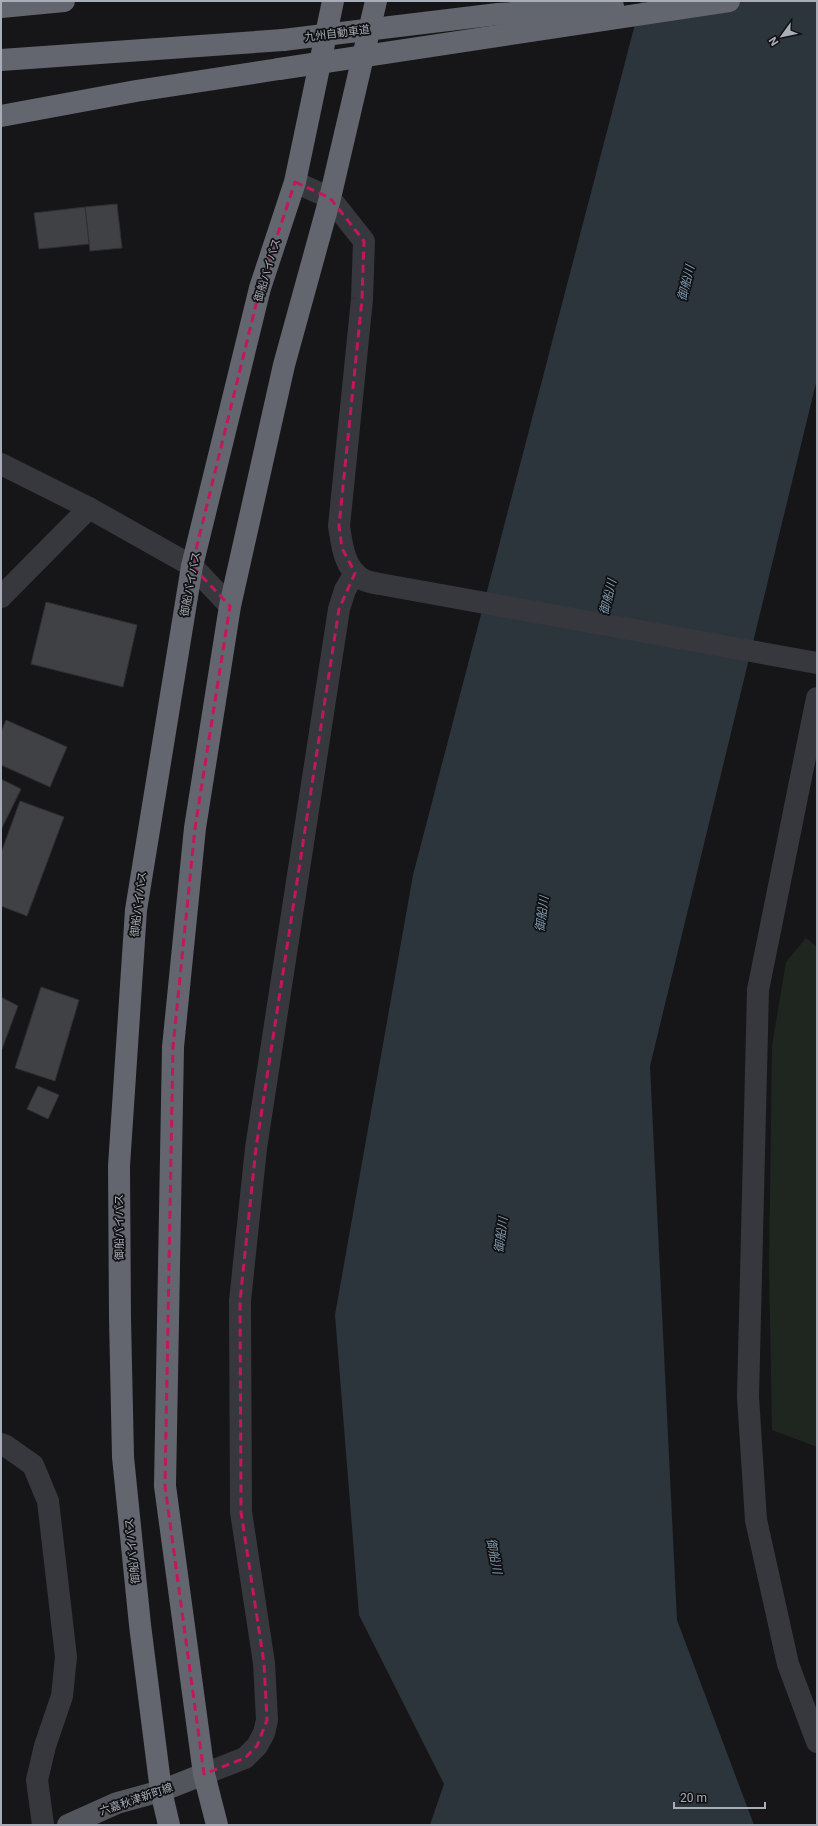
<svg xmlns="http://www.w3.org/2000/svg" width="818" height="1826" font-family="Roboto,'Noto Sans JP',sans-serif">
	<rect width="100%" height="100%" fill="#161618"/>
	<path fill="#1e261f" d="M806 938 817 947V1447L772 1430 769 1267 772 1046 786 962Z"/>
	<path fill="#2c353c" d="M641 1H817V379L650 1066 677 1620 754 1825H430L444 1784 359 1615 335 1315 413 875Z"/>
	<g fill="#404145" stroke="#303034">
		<path d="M117 204 122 248 90 251 85 207Z"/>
		<path d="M85 207 89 244 39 249 34 213Z"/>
		<path d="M46 602 137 625 123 687 31 664Z"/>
		<path d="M6 720 67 747 50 787 1 765V732Z"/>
		<path d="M1 779 21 789 1 830Z"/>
		<path d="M20 801 64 817 27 916 1 906V853Z"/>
		<path d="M41 987 79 1000 55 1081 15 1068Z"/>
		<path d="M1 997 18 1006 2 1049 1 1048Z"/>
		<path d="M38 1086 59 1095 48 1119 27 1109Z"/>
	</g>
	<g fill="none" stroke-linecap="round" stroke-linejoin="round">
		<g stroke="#37383d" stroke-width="22">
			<path d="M295 182 330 198 364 241 362 299 339 526C342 545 344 568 362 579 367 582 374 583 380 584L817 663"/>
			<path d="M1 464 89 508 192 566 230 606"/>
			<path d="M1 597 89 508"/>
			<path d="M817 698 758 990 748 1397 756 1520 788 1664 817 1742"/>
			<path d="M1 1444 6 1446 33 1465 48 1501 66 1657 62 1696 45 1746 37 1780 43 1825"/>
			<path d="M204 1774 245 1758 257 1746 264 1733 267 1720 264 1663 241 1512 240 1301 256 1148 339 609 345 590 355 573"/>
		</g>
		<path stroke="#53555c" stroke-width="22" d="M68 1825 117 1803 161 1791 204 1774"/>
		<g stroke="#63666e" stroke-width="22">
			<path d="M1 7 64 1"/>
			<path d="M1 60 283 40"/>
			<path d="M1 116 136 91 279 69"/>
			<path d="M169 1825 161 1791 140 1625 123 1457 120 1318 119 1166 136 910 192 566 260 288 295 182 333 1"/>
			<path d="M217 1825 204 1774 165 1486 173 1047 195 828 230 606 284 365 330 198 376 1"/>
		</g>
		<g stroke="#63666e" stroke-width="22">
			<path d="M283 40 498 14 613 6"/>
			<path d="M279 69 729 1"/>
		</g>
	</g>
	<path fill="none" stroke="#c2185b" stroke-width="3" stroke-dasharray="8 5" stroke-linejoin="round" d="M295 182 330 198 364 241 362 299 339 526 342 548 355 573 339 609 256 1148 240 1301 241 1512 264 1663 267 1720 257 1746 245 1758 204 1774 165 1486 173 1047 195 828 230 606 192 566 260 288Z"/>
	<g text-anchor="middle" stroke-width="3.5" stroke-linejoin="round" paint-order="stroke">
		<g font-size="11" fill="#a8adb8" stroke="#111113">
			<text transform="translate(337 33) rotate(-7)" y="4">九州自動車道</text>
			<text transform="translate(267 270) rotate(-73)" y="4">御船バイパス</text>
			<text transform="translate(190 584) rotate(-79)" y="4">御船バイパス</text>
			<text transform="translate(138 904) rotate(-83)" y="4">御船バイパス</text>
			<text transform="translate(119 1227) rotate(-90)" y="4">御船バイパス</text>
			<text transform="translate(132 1551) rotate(-96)" y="4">御船バイパス</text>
			<text transform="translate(136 1799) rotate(-19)" y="4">六嘉秋津新町線</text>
		</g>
		<g font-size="12" font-style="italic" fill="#7f9bb3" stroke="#111113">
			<text transform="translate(686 283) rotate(-76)" y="4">御船川</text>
			<text transform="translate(608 597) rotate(-76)" y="4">御船川</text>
			<text transform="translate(542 914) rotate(-83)" y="4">御船川</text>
			<text transform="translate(501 1235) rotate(-83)" y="4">御船川</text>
			<text transform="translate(494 1556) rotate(79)" y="4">御船川</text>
		</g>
	</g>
	<rect width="818" height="1826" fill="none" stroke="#a8adb8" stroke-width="4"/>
	<g transform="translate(782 36) rotate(237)" stroke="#111113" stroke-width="3" paint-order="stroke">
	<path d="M0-3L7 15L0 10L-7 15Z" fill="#a8adb8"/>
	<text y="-6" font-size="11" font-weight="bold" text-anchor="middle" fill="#a8adb8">N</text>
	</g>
	<path d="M674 1802v6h91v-6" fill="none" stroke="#a8adb8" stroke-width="2"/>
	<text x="680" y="1802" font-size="12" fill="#a8adb8" stroke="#111113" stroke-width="3" paint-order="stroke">20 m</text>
</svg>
